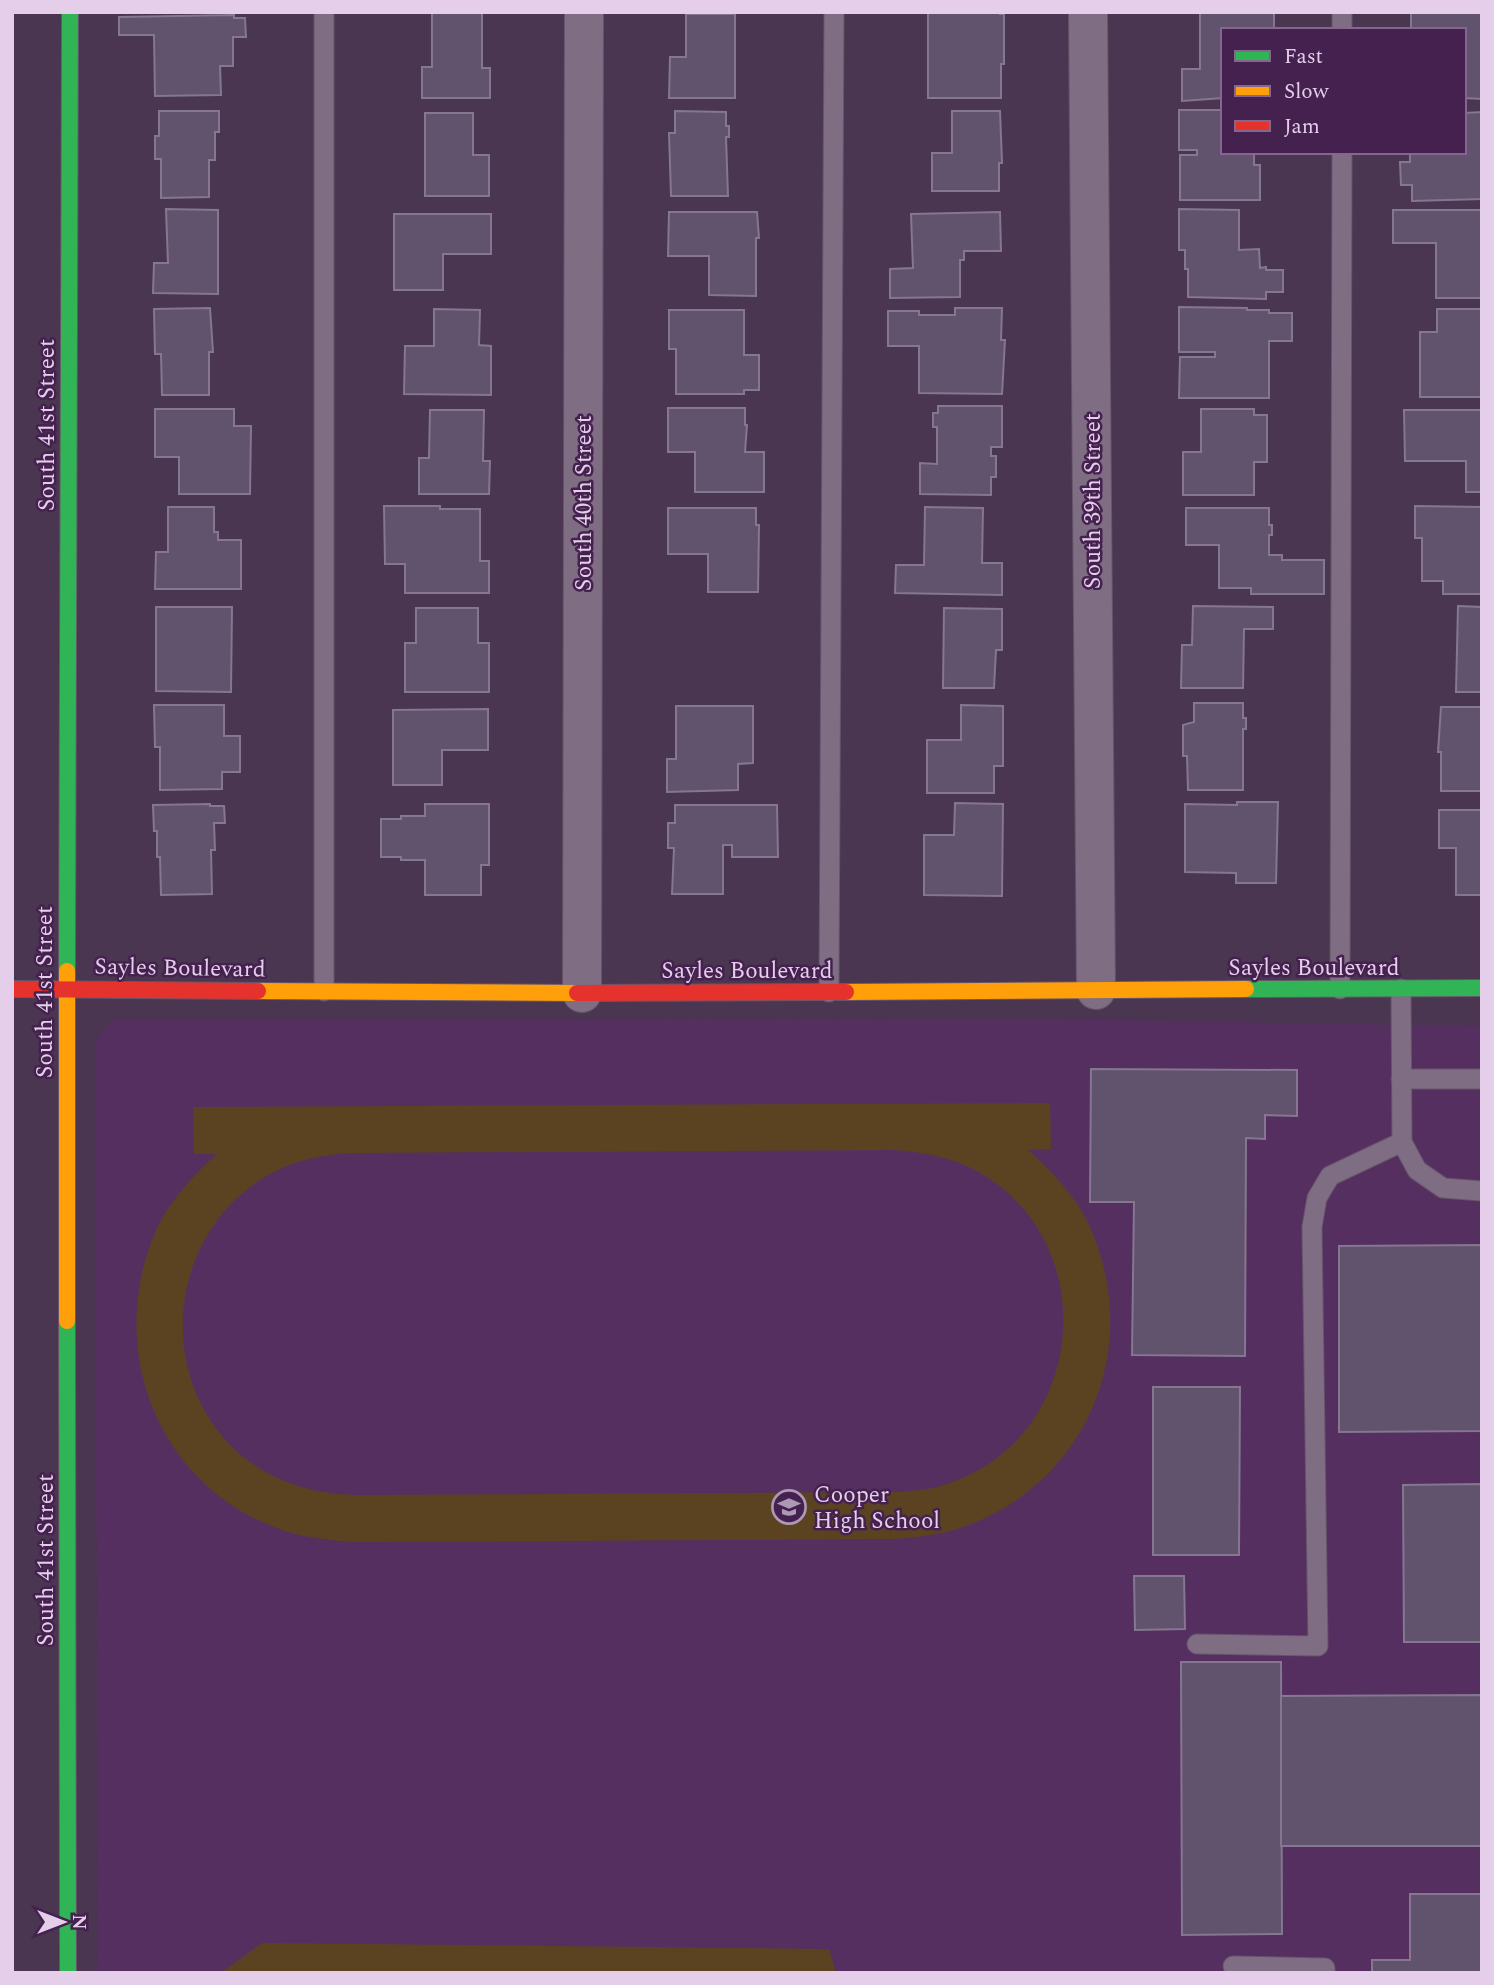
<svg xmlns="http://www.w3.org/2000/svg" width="1494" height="1985" font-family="Spectral,serif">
	<rect width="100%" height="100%" fill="#4a3650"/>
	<path fill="#562f61" d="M1041 1019 1482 1026V1973H98L95 1041 113 1020Z"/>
	<g fill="#5b4322" fill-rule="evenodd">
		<path d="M1050 1103 1051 1149 1028 1150C1051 1171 1074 1194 1088 1223 1145 1343 1089 1483 963 1527 941 1535 918 1537 895 1539L353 1542C330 1540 307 1538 285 1531 158 1489 103 1348 157 1228 171 1199 193 1176 217 1154H194L193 1107ZM894 1150C920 1152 946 1156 971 1168 1105 1235 1090 1438 947 1484 930 1490 913 1491 895 1492L353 1495C316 1493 283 1485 253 1464 150 1392 163 1229 274 1172 298 1159 324 1155 351 1153Z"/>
		<path d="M262 1943 829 1949 836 1973H221Z"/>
	</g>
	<g fill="#61526e" stroke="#84778f" stroke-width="2">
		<path d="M928 12H1000V14H1004V64H1001V98H928Z"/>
		<path d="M1200 12H1274V30H1223V98L1182 101V69H1200Z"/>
		<path d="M432 13H482V68H490V98H422V67H432Z"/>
		<path d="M1411 13H1482V99L1464 98V30H1411Z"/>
		<path d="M686 14H735V98H669L670 57H686Z"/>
		<path d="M234 15V18H245L246 37H233V66H220L221 95 155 96 154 35H119V17Z"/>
		<path d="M1179 110H1223V152H1254V165H1260V200H1180V155H1197V150H1179Z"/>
		<path d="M159 111H219V132H215V160H209V197L161 198V159H155V136H159Z"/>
		<path d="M675 111 726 112V126H729V137H726L728 196H671L669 133H675Z"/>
		<path d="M952 111H1000L1002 163H999V191H932V153H952Z"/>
		<path d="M1482 112V199L1412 201V185H1401L1400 162H1410V152H1464V113Z"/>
		<path d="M425 113H473V155H489V196H425Z"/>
		<path d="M166 209 218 210V294L153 293 154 263H168Z"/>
		<path d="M1179 209 1239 210V250L1259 249 1260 268 1266 267V270H1283V292H1266V299L1188 297V269H1185V250H1179Z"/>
		<path d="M1393 210H1482V298H1436V243H1393Z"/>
		<path d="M669 212H757L759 238H756V296L709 295V256H668Z"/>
		<path d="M1000 212 1001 251H964V260H960V297L890 298V269L913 268 911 214Z"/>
		<path d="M394 214H491V254H443V290H394Z"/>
		<path d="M1179 307 1247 308V310H1269V313H1292V341H1269V398H1179L1180 357H1215V352H1179Z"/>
		<path d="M210 308 213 352H209V395H162L161 354H155L154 309Z"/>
		<path d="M955 308H1002L1001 340H1005L1002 394 919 393V346H888V311H919V315H955Z"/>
		<path d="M434 309 480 310 479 345 491 346V395L404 394 405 346H434Z"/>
		<path d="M1437 309H1482V397H1420V332H1437Z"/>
		<path d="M669 310H744V355H759V390H744V394H676V349H669Z"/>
		<path d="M938 406H1002V447H991V456H996V477H991V495L920 494V463L937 464V427H933V413H938Z"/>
		<path d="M668 408H745V425H747L745 452H764V492H695V452H668Z"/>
		<path d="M155 409H234V426H251L250 494H179V457H155Z"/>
		<path d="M1201 409H1254V415H1267V462H1254V495H1183V452H1201Z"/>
		<path d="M430 410H484L483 461H490L489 494H419V458H429Z"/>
		<path d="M1404 410H1482V492H1466V461H1405Z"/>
		<path d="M384 506H440V509H480V561H489V593H405V564H385Z"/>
		<path d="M1415 506 1482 507V594H1443V581H1422V538H1415Z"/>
		<path d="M168 507H214V532H218V540H241V589H155L156 552H168Z"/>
		<path d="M925 507 983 508 982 563H1002V595L895 593 896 565H924Z"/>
		<path d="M668 508H756V525H759L758 592H708V554H668Z"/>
		<path d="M1186 508H1269V525H1272V535H1269V555H1282V560H1324V594H1251V588H1219V545H1186Z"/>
		<path d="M1193 606 1273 607V629H1244L1243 688H1181L1182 645H1192Z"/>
		<path d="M1458 606 1482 607V692H1456Z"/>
		<path d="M156 607H232L231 692 156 691Z"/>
		<path d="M416 608H478V643H489V692H405V643H416Z"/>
		<path d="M944 608 1002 609V650H996L994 688H943Z"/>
		<path d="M1194 703H1243V718H1246V729H1243V790H1188L1187 756H1183V725L1194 722Z"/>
		<path d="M154 705H224V736H240V772H222V789L160 790V747H155Z"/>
		<path d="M961 705 1003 706V766H994V793H927V740H961Z"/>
		<path d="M676 706H753V763L738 764V790L667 792V759H676Z"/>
		<path d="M1441 707H1482V791H1441V752H1438Z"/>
		<path d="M488 709V750H442V785H393V710Z"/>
		<path d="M1237 802H1278L1276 883H1236V873L1185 872V804L1237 805Z"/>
		<path d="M955 803 1003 804 1002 896 924 895V835H954Z"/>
		<path d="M210 804V806H224L225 823H214L215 850H211L212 894 161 895 160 857H157V831H154L153 805Z"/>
		<path d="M425 804H489V865H481V895H425V860H401V857H381V819H401V816H425Z"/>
		<path d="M675 805H777L778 857H732V845H723V894H672L674 848H668V823H675Z"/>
		<path d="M1439 810H1482V895H1456V848H1439Z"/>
		<path d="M1091 1069 1297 1070V1116L1265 1115V1139L1246 1138 1245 1356 1132 1355 1134 1202H1090Z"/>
		<path d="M1482 1245V1431L1339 1432V1246Z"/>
		<path d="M1153 1387H1240L1239 1555H1153Z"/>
		<path d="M1482 1484V1642H1404L1403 1485Z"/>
		<path d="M1134 1576H1184L1185 1629 1135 1630Z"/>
		<path d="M1181 1662H1281L1282 1934 1182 1935Z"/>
		<path d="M1482 1695V1846H1281V1696Z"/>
		<path d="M1410 1894H1482V1973H1372V1960H1410Z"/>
	</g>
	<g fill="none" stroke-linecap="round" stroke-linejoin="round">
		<g stroke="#66556b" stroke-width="21">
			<g id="lane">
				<path d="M324 12V991"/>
				<path d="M1342 30V12"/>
				<path d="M1340 989 1342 152"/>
				<path d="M1401 989 1402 1142 1417 1170 1443 1188 1482 1191"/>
				<path d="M829 992 834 12"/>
				<path d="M1401 1079H1482"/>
				<path d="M1197 1644 1318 1646 1312 1227 1317 1198 1330 1176 1402 1142"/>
				<path d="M1233 1966 1325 1968V1973"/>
			</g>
		</g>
		<g stroke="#66556b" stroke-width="40">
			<g id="street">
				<path d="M1088 12 1096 990"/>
				<path d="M582 993 584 12"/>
			</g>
		</g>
		<g stroke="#66556b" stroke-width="18">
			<g id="fast">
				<path d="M67 971 70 12"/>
				<path d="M1246 989 1482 988"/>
				<path d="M67 1321 68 1973"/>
			</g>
		</g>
		<g stroke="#66556b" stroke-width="18">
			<g id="slow">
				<path d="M67 971V1321"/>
				<path d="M258 991 577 993"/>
				<path d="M846 992 1246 989"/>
			</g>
		</g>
		<g stroke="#66556b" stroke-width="18">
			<g id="jam">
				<path d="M12 989 258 991"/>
				<path d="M577 993 846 992"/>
			</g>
		</g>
		<use href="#lane" stroke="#7f6d83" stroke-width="19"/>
		<use href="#street" stroke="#7f6d83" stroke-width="38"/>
		<use href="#fast" stroke="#30b455" stroke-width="16"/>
		<use href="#slow" stroke="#ff9f0a" stroke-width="16"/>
		<use href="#jam" stroke="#e5322d" stroke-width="16"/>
	</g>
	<defs>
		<g id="school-ring" transform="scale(1.75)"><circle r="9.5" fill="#45214f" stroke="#ae99b4" stroke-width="1.5"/><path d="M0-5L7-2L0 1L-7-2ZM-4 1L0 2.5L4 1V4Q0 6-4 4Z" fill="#ae99b4"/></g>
	</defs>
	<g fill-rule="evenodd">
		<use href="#school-ring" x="789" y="1507"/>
	</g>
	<g text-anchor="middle" stroke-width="5" stroke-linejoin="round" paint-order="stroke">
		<g font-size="23" fill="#e4ceea" stroke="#45214f">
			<text transform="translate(46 425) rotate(-90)" y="8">South 41st Street</text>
			<text transform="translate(1092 501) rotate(-90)" y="8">South 39th Street</text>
			<text transform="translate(583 503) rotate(-90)" y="8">South 40th Street</text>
			<text transform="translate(180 967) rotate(1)" y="8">Sayles Boulevard</text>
			<text x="1314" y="975">Sayles Boulevard</text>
			<text x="747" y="978">Sayles Boulevard</text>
			<text transform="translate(44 992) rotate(-90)" y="8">South 41st Street</text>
			<text transform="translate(45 1560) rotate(-90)" y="8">South 41st Street</text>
		</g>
		<g font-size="23" fill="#e4ceea" stroke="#45214f" text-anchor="start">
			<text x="814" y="1502">Cooper<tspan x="814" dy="26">High School</tspan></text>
		</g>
	</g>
	<rect width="1494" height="1985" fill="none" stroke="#e4ceea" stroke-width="28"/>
	<rect x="1221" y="28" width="245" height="126" fill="#45214f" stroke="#85668d" stroke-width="2"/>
	<rect x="1235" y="51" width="35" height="10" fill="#30b455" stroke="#85668d" stroke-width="2"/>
	<text x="1284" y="63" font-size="21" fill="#e4ceea">Fast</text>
	<rect x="1235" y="86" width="35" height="10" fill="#ff9f0a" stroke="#85668d" stroke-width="2"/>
	<text x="1284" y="98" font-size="21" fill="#e4ceea">Slow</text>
	<rect x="1235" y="121" width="35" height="10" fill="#e5322d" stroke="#85668d" stroke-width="2"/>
	<text x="1284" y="133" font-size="21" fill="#e4ceea">Jam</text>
	<g transform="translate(63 1922) rotate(90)" stroke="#45214f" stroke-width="5" paint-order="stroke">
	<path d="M0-5L12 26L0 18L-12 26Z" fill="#e4ceea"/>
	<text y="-10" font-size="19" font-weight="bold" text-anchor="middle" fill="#e4ceea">N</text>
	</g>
</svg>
